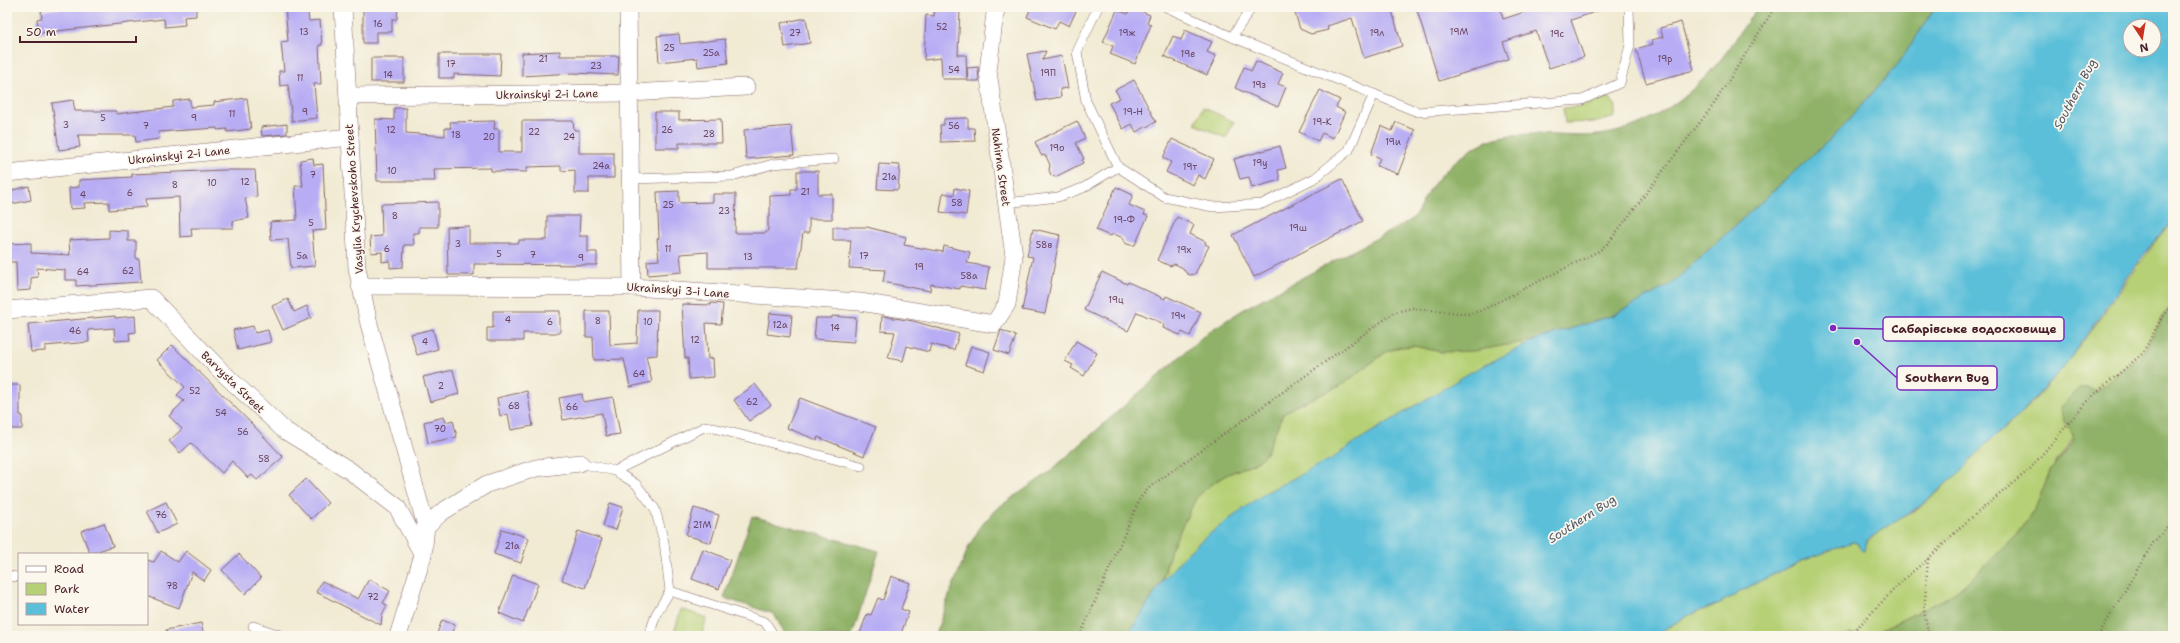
<svg xmlns="http://www.w3.org/2000/svg" width="2180" height="643" font-family="'Shantell Sans',sans-serif">
	<rect width="100%" height="100%" fill="#fbf7ec"/>
	<filter id="ink" filterUnits="userSpaceOnUse"><feTurbulence type="fractalNoise" baseFrequency=".025" numOctaves="2"/><feDisplacementMap in="SourceGraphic" scale="8" xChannelSelector="R" yChannelSelector="G"/><feConvolveMatrix kernelMatrix="1 2 1 2 8 2 1 2 1" color-interpolation-filters="sRGB"/></filter>
	<filter id="wash" filterUnits="userSpaceOnUse"><feTurbulence type="fractalNoise" baseFrequency=".012" numOctaves="4" result="noise"/><feDisplacementMap in="SourceGraphic" scale="16" xChannelSelector="R" yChannelSelector="G"/><feGaussianBlur stdDeviation="0.9" result="paint"/><feColorMatrix in="noise" values="0 0 0 0 0 0 0 0 0 0 0 0 0 0 0 0 0 1.4 0 .05"/><feComposite in="paint" operator="in"/></filter>
	<g filter="url(#wash)">
		<rect width="100%" height="100%" fill="#f1ebd4"/>
		<g fill="#b6d076" stroke="#807850">
			<path d="M1609 97 1616 106 1615 117 1598 122 1565 123 1563 108 1583 106Z"/>
			<path d="M1203 107 1234 122 1226 138 1195 124Z"/>
			<path d="M2173 220V304L2162 317 2142 354 2098 390 2094 391 2084 387 2061 407C2062 424 2073 427 2074 437L2050 471 2035 509 2018 533 1980 571 1957 591 1944 599 1873 634 1865 636 1850 634 1847 636H1653L1689 615 1720 603 1756 583 1802 561 1852 542 1857 543 1861 550C1874 529 1904 519 1924 504 1947 486 1964 465 1985 445 1998 433 2013 422 2026 409 2082 352 2122 282 2173 220Z"/>
			<path d="M1535 340 1127 636 1162 582 1171 549 1196 498 1210 485 1226 475 1259 461 1266 453 1283 414 1295 406 1342 385 1386 352 1400 347 1414 346 1442 352Z"/>
			<path d="M681 609 707 618 701 636H673Z"/>
		</g>
		<g fill="#90b267" stroke="#6d6849">
			<path d="M1758 7H1936L1899 63 1838 132 1670 285 1614 315 1535 340 1474 351 1442 352 1414 346 1400 347 1386 352 1342 385 1295 406 1283 414 1266 453 1259 461 1226 475 1210 485 1196 498 1171 549 1162 582 1127 636H935L947 601 969 546 981 526 996 509 1047 474 1208 332 1249 306 1411 220C1420 212 1421 202 1428 192 1442 172 1463 151 1487 141 1522 127 1561 139 1598 135 1640 131 1682 103 1709 73 1728 53 1742 28 1758 7Z"/>
			<path d="M2173 304V636H1847L1850 634 1865 636 1873 634 1944 599 1957 591 1980 571 2018 533 2035 509 2050 471 2074 440V434L2064 422 2060 407 2079 388C2086 386 2091 392 2098 390L2142 354 2162 317Z"/>
			<path d="M752 516 879 551 852 636H784L785 634 774 614 724 598Z"/>
		</g>
		<path fill="#5bbfd9" stroke="#526f82" fill-rule="evenodd" d="M1936 7H2173V220L2142 257 2065 365 2025 409 1984 446 1959 473 1923 504 1867 540 1865 551 1861 550 1857 543 1852 542 1802 561 1756 583 1720 603 1689 615 1653 636H1127L1162 582 1183 557 1204 538 1265 493 1331 459 1357 441 1471 372 1535 340 1614 315 1670 285 1838 132 1899 63ZM2130 26H2154V50H2130Z"/>
		<g id="blocks">
			<g fill="#b8adf4">
				<path d="M67 7H196V16L184 17 185 25 165 27 164 19 39 33 37 19 42 18 41 11Z"/>
				<path d="M285 7H307L309 21 320 20 322 45H319L321 84H314L317 118 292 121 288 85 280 86 279 71H284L281 42 288 41Z"/>
				<path d="M363 7H398L397 19H392V32H376V43H363Z"/>
				<path d="M935 7H953V10H960L958 55H966L967 79H942L941 58 924 60 926 15 934 16Z"/>
				<path d="M1031 7H1078L1069 26 1059 21 1055 29 1027 17Z"/>
				<path d="M1131 7 1150 15 1147 23 1151 25 1135 64 1110 54 1113 46 1103 42 1117 10 1128 14Z"/>
				<path d="M1298 7H1391L1402 46 1364 58 1352 18 1327 26 1328 30 1311 34 1300 29 1295 13 1299 12Z"/>
				<path d="M1416 7H1500L1503 19 1540 7H1604V9L1571 20 1584 57 1549 68 1536 31 1503 42 1509 59 1439 81Z"/>
				<path d="M806 18 810 43 785 47 781 23Z"/>
				<path d="M1681 22 1694 70 1646 83 1636 49 1653 44 1651 40 1663 37 1660 28Z"/>
				<path d="M1185 30 1212 42 1207 52 1216 56 1207 75 1164 56 1173 36 1181 40Z"/>
				<path d="M679 34 680 44 725 39 728 63 698 67 697 58 659 62 657 36Z"/>
				<path d="M560 51V56H619L618 75 573 73 522 76V53Z"/>
				<path d="M1046 51 1042 60 1062 56 1068 88 1060 89 1061 97 1037 101 1027 54Z"/>
				<path d="M439 54H501L500 76 454 74V78H439Z"/>
				<rect x="371" y="58" width="33" height="24"/>
				<path d="M1256 61 1283 73 1278 84 1286 87 1278 107 1235 88 1244 67 1251 71Z"/>
				<path d="M978 67 979 81H968L967 68Z"/>
				<path d="M1134 80 1156 122 1136 132 1132 124 1123 129 1109 103 1120 98 1115 90Z"/>
				<path d="M1320 90 1340 100 1336 107 1345 112 1333 138 1322 133 1318 141 1299 132Z"/>
				<path d="M247 98 251 129 227 132V129L217 130V128L158 132 159 139 136 142 135 135H78L80 147 59 150 52 103 73 100 75 111H116V114L173 107V101L190 99V107L214 105V102Z"/>
				<path d="M394 108H406V133L445 136V128H451L450 122 495 121 494 129H499V152H522V121H573L574 130H579V153H614V178H589V193H575V170L561 171V166L527 167V172L491 171V168L434 169 435 181H377L375 119 394 120Z"/>
				<path d="M655 112H679V120L721 119 722 143H679V148H655Z"/>
				<path d="M962 118H968V128H974L975 141 941 142 940 125H944V119Z"/>
				<path d="M1077 121 1085 138 1076 143 1084 159 1082 160 1083 163 1055 177 1051 175 1049 170 1050 165 1046 156 1041 155 1035 142Z"/>
				<path d="M1396 122 1415 130 1398 174 1377 166 1380 158 1371 154 1381 126 1392 131Z"/>
				<path d="M287 124V134L262 136 261 127Z"/>
				<path d="M791 126 794 155 746 159 744 130Z"/>
				<path d="M1172 139 1214 159 1205 179 1198 175 1193 185 1166 172 1171 162 1163 158Z"/>
				<path d="M1280 146 1286 168 1278 170 1280 180 1252 188 1249 177 1240 179 1234 159Z"/>
				<path d="M313 158 314 165 323 164 326 230 312 231 315 266 291 268 288 239 271 240 270 222 297 220 295 186H303L300 160Z"/>
				<path d="M879 164 900 165 898 190 877 189Z"/>
				<path d="M224 170H255L257 197 245 198 249 218 233 221V228H191L192 236 180 237 179 197 146 199 147 207 109 210V202L84 203 85 208 70 209 69 188 79 187V180L132 177V174Z"/>
				<path d="M797 171H818V194H832V219H809V233H803L798 268H708V252L680 254 682 272 648 275 647 261 659 260 657 239 659 238 657 192 679 191V203L713 202V194H736L735 233H766L768 230V217H770V196L791 195V189H797Z"/>
				<path d="M1342 179 1363 221 1254 277 1233 235Z"/>
				<path d="M29 186 31 200 12 204 9 191Z"/>
				<path d="M1116 187 1133 195 1129 205 1145 212 1144 215 1148 216 1135 245H1130L1125 243 1123 238 1114 234 1110 236 1096 230Z"/>
				<path d="M955 188 969 191 966 215 940 212 943 193 954 195Z"/>
				<path d="M438 202V227H419V233H413L414 245H404L403 267 390 268V261L382 262V252L371 253 370 237 382 236 381 204Z"/>
				<path d="M547 216H580L579 236H588V252H597V265L474 264V275H448L447 227 469 226V243H519V240H547Z"/>
				<path d="M1177 217 1194 225 1190 234 1206 242 1205 244 1209 246 1195 274 1190 275 1186 273 1183 268 1175 264 1170 266 1157 260Z"/>
				<path d="M833 227H867L906 237 904 245 943 252 944 246 970 252 967 263 989 267 985 290 960 286V289L931 284 930 291 883 282 885 270 849 268 851 240H833Z"/>
				<path d="M1033 229 1060 235 1045 314 1022 310 1033 257 1027 256Z"/>
				<path d="M109 230 128 231V241H136V259H139L141 282 76 286V280H65V270L37 268 38 277 31 278V290L17 291 16 262H7V244L31 243V253L70 255 69 240 109 238Z"/>
				<path d="M1102 272 1127 284 1128 282 1165 299 1166 296 1201 312 1190 336 1182 332 1180 335 1163 328 1164 324 1137 312 1128 331 1084 310Z"/>
				<path d="M288 299 294 312 307 306 311 318 283 330 272 306Z"/>
				<path d="M711 303 723 304 721 324 706 323 708 359 713 358 714 377 689 379 688 358H685L682 304 711 305Z"/>
				<path d="M638 310H658L657 355 646 356 652 382 630 387 624 359 594 360 593 337H586V311H609L610 345 637 343Z"/>
				<path d="M493 311H560V333H523V341H487V328H493Z"/>
				<path d="M770 313 792 315 790 337 767 334Z"/>
				<path d="M115 316V318L135 316 136 332 129 333 130 340 115 341 114 328 88 330 89 342 45 346V351L31 352 28 324Z"/>
				<path d="M832 316 856 318 854 342 814 339 816 318H832Z"/>
				<path d="M882 316 913 321 959 334 954 350 931 344 929 352 907 346 903 361 888 358 895 332 881 331Z"/>
				<path d="M253 326 255 333 268 330 271 342 238 350 233 330Z"/>
				<path d="M433 329 438 349 417 355 411 334Z"/>
				<path d="M1001 330 1016 336 1009 355 994 350Z"/>
				<path d="M1076 341 1097 353 1084 376 1071 368 1073 365 1065 361Z"/>
				<path d="M172 345 254 426 283 457 257 480 252 475 248 478 232 461 222 473 191 443 180 453 169 441 182 429 169 416 184 401 177 395 185 387 157 360Z"/>
				<path d="M971 346 990 352 984 371 965 365Z"/>
				<path d="M453 370 459 394 430 402 423 377Z"/>
				<path d="M755 384 771 405 749 421 734 400Z"/>
				<path d="M7 385H20V415H22V429H7Z"/>
				<path d="M527 391 533 426 511 430 508 414 500 416 497 398Z"/>
				<path d="M582 394 583 402 613 397 620 434 606 436 602 413 563 420 559 398Z"/>
				<path d="M800 398 876 427 864 456 818 437 817 440 787 428Z"/>
				<path d="M444 417 446 422 453 420 457 437 428 443 424 422Z"/>
				<path d="M306 479 328 503 311 519 289 495Z"/>
				<path d="M166 502 177 524 158 533 147 511Z"/>
				<path d="M610 503 623 507 616 530 603 526Z"/>
				<path d="M694 508 719 515 711 543 686 535Z"/>
				<path d="M104 523 113 546 90 554 81 531Z"/>
				<path d="M502 529 529 538 521 563 494 554Z"/>
				<path d="M578 531 602 539 585 588 562 580Z"/>
				<path d="M703 549 730 560 719 589 692 579Z"/>
				<path d="M161 551 178 562 186 551 211 570 204 581 192 572 179 608 147 596V560L154 562Z"/>
				<path d="M239 554 261 578 245 594 222 570Z"/>
				<path d="M513 575 538 584 523 623 499 613Z"/>
				<path d="M891 576 910 583 901 609 909 612 900 636H859L867 614 871 615 878 598 883 600Z"/>
				<path d="M369 579 390 591 383 603 387 605 382 615 381 625 316 592 322 581 358 599Z"/>
				<path d="M442 620 455 625 450 636H436Z"/>
				<path d="M201 623 204 636H167L166 630Z"/>
			</g>
		</g>
	</g>
	<g filter="url(#ink)">
		<use href="#blocks" fill-opacity="0" stroke="#846666" stroke-width="1"/>
		<g fill="none" stroke-linecap="round" stroke-linejoin="round">
			<g stroke="#846666" stroke-width="10">
				<g id="service">
					<path d="M1098 7 1077 52 1086 101 1118 167 1164 197 1213 207 1262 204 1315 178 1349 150 1374 94"/>
					<path d="M1166 7 1232 37 1418 112 1582 100 1620 83 1630 45 1629 7"/>
					<path d="M1232 37 1252 7"/>
					<path d="M630 179 732 176 773 164 834 159"/>
					<path d="M1006 203 1058 197 1083 188 1118 167"/>
					<path d="M580 463 615 471 636 484 655 509 664 542 670 591 656 614 649 636"/>
					<path d="M615 471 706 426 861 466"/>
					<path d="M7 576 19 577"/>
					<path d="M670 591 765 622 774 636"/>
					<path d="M253 626 283 636"/>
				</g>
			</g>
			<g stroke="#846666" stroke-width="18">
				<g id="minor">
					<path d="M343 7 357 268 369 324 426 526"/>
					<path d="M628 7 632 287"/>
					<path d="M348 96 629 93 746 87"/>
					<path d="M7 173 350 137"/>
					<path d="M360 286 632 287 860 302 994 324 1007 304 1014 256 988 71 995 13 998 7"/>
					<path d="M7 310 151 298 221 371 284 430 349 470 397 507 423 555"/>
					<path d="M398 636 423 555 426 526 442 512 487 484 536 468 580 463"/>
				</g>
			</g>
			<g stroke="#846666" stroke-width="2.5" stroke-dasharray="1 3" stroke-linecap="butt">
				<path d="M1928 559 1924 611 1929 636"/>
				<path d="M1080 636 1140 498 1151 486 1395 312 1413 308 1468 314 1480 311 1599 251 1609 242 1714 104 1775 7"/>
				<path d="M1847 636 1858 627 1905 578 1928 559 1964 524 2030 469 2088 400 2142 354 2162 317 2173 304"/>
				<path d="M2098 636 2153 543 2173 520"/>
			</g>
			<use href="#service" stroke="#fff" stroke-width="9"/>
			<use href="#minor" stroke="#fff" stroke-width="17"/>
		</g>
	</g>
	<g text-anchor="middle" stroke-width="3.5" stroke-linejoin="round" paint-order="stroke">
		<g font-size="9" fill="#66425d">
			<text x="378" y="27">16</text>
			<text x="942" y="30">52</text>
			<text x="304" y="35">13</text>
			<text x="1459" y="35">19М</text>
			<text x="795" y="36">27</text>
			<text x="1127" y="36">19ж</text>
			<text x="1377" y="36">19л</text>
			<text x="1557" y="37">19с</text>
			<text x="669" y="51">25</text>
			<text x="711" y="56">25а</text>
			<text x="1188" y="57">19е</text>
			<text x="543" y="62">21</text>
			<text x="1665" y="62">19р</text>
			<text x="451" y="67">17</text>
			<text x="596" y="69">23</text>
			<text x="954" y="73">54</text>
			<text x="1048" y="76">19П</text>
			<text x="388" y="78">14</text>
			<text x="300" y="81">11</text>
			<text x="1259" y="88">19з</text>
			<text x="305" y="115">9</text>
			<text x="1133" y="115">19-Н</text>
			<text x="232" y="117">11</text>
			<text x="103" y="121">5</text>
			<text x="194" y="121">9</text>
			<text x="1322" y="125">19-К</text>
			<text x="66" y="128">3</text>
			<text x="146" y="129">7</text>
			<text x="954" y="129">56</text>
			<text x="391" y="133">12</text>
			<text x="667" y="133">26</text>
			<text x="534" y="135">22</text>
			<text x="709" y="137">28</text>
			<text x="456" y="138">18</text>
			<text x="489" y="140">20</text>
			<text x="569" y="140">24</text>
			<text x="1393" y="145">19и</text>
			<text x="1057" y="151">19о</text>
			<text x="1260" y="166">19у</text>
			<text x="601" y="169">24а</text>
			<text x="1190" y="170">19т</text>
			<text x="392" y="174">10</text>
			<text x="313" y="178">7</text>
			<text x="889" y="180">21а</text>
			<text x="245" y="185">12</text>
			<text x="212" y="186">10</text>
			<text x="175" y="188">8</text>
			<text x="805" y="195">21</text>
			<text x="130" y="196">6</text>
			<text x="83" y="198">4</text>
			<text x="957" y="206">58</text>
			<text x="668" y="208">25</text>
			<text x="724" y="214">23</text>
			<text x="395" y="219">8</text>
			<text x="1124" y="223">19-Ф</text>
			<text x="311" y="226">5</text>
			<text x="1298" y="231">19ш</text>
			<text x="458" y="247">3</text>
			<text x="1044" y="248">58в</text>
			<text x="387" y="252">6</text>
			<text x="668" y="252">11</text>
			<text x="1184" y="253">19х</text>
			<text x="499" y="257">5</text>
			<text x="533" y="258">7</text>
			<text x="302" y="259">5а</text>
			<text x="864" y="259">17</text>
			<text x="748" y="260">13</text>
			<text x="581" y="261">9</text>
			<text x="919" y="270">19</text>
			<text x="128" y="274">62</text>
			<text x="83" y="275">64</text>
			<text x="969" y="279">58а</text>
			<text x="1116" y="303">19ц</text>
			<text x="1178" y="319">19ч</text>
			<text x="508" y="323">4</text>
			<text x="598" y="324">8</text>
			<text x="550" y="325">6</text>
			<text x="648" y="325">10</text>
			<text x="780" y="328">12а</text>
			<text x="835" y="331">14</text>
			<text x="75" y="334">46</text>
			<text x="695" y="343">12</text>
			<text x="425" y="345">4</text>
			<text x="639" y="377">64</text>
			<text x="441" y="389">2</text>
			<text x="195" y="394">52</text>
			<text x="752" y="405">62</text>
			<text x="514" y="409">68</text>
			<text x="572" y="410">66</text>
			<text x="221" y="416">54</text>
			<text x="440" y="432">70</text>
			<text x="243" y="435">56</text>
			<text x="264" y="462">58</text>
			<text x="161" y="518">76</text>
			<text x="702" y="528">21М</text>
			<text x="512" y="549">21а</text>
			<text x="172" y="589">78</text>
			<text x="373" y="600">72</text>
		</g>
		<g font-size="11" fill="#4a1f2b" stroke="#fbf7ec">
			<text transform="translate(547 94) rotate(-1)" y="4">Ukrainskyi 2-i Lane</text>
			<text transform="translate(179 155) rotate(-6)" y="4">Ukrainskyi 2-i Lane</text>
			<text transform="translate(1001 167) rotate(82)" y="4">Nahirna Street</text>
			<text transform="translate(354 199) rotate(-94)" y="4">Vasylia Krychevskoho Street</text>
			<text transform="translate(678 290) rotate(4)" y="4">Ukrainskyi 3-i Lane</text>
			<text transform="translate(233 382) rotate(44)" y="4">Barvysta Street</text>
		</g>
		<g font-size="12" font-style="italic" fill="#505768" stroke="#fbf7ec">
			<text transform="translate(2075 94) rotate(-62)" y="4">Southern Bug</text>
			<text transform="translate(1582 519) rotate(-33)" y="4">Southern Bug</text>
		</g>
	</g>
	<path fill="none" stroke="#7b2cbf" stroke-width="1.5" d="M1833 328L1883 329M1857 342L1897 378"/>
	<g fill="#7b2cbf" stroke="#fbf7ec" stroke-width="1.5">
		<circle cx="1833" cy="328" r="4"/>
		<circle cx="1857" cy="342" r="4"/>
	</g>
	<g fill="#fbf7ec" stroke="#7b2cbf" stroke-width="1.5">
		<rect x="1883" y="317" width="181" height="24" rx="4"/>
		<rect x="1897" y="366" width="100" height="24" rx="4"/>
	</g>
	<g font-size="12" text-anchor="middle" font-weight="bold" fill="#4a1f2b">
		<text x="1974" y="333">Сабарівське водосховище</text>
		<text x="1947" y="382">Southern Bug</text>
	</g>
	<rect width="2180" height="643" fill="none" stroke="#fbf7ec" stroke-width="24"/>
	<rect x="18" y="553" width="130" height="72" fill="#fbf7ec" stroke="#b4a19f"/>
	<rect x="26" y="566" width="20" height="6" fill="#ffffff" stroke="#b4a19f"/>
	<text x="54" y="573" font-size="12" fill="#4a1f2b">Road</text>
	<rect x="26" y="583" width="20" height="12" fill="#b6d076" stroke="#b4a19f"/>
	<text x="54" y="593" font-size="12" fill="#4a1f2b">Park</text>
	<rect x="26" y="603" width="20" height="12" fill="#5bbfd9" stroke="#b4a19f"/>
	<text x="54" y="613" font-size="12" fill="#4a1f2b">Water</text>
	<g transform="translate(2142 38) rotate(168)"><circle r="19" fill="#fbf7ec" stroke="#b4a19f"/>
	<path d="M0-3L7 15L0 10L-7 15Z" fill="#c8321e"/>
	<text y="-6" font-size="11" font-weight="bold" text-anchor="middle" fill="#4a1f2b">N</text>
	</g>
	<path d="M20 36v6h116v-6" fill="none" stroke="#4a1f2b" stroke-width="2"/>
	<text x="26" y="36" font-size="12" fill="#4a1f2b" stroke="#fbf7ec" stroke-width="3" paint-order="stroke">50 m</text>
</svg>
